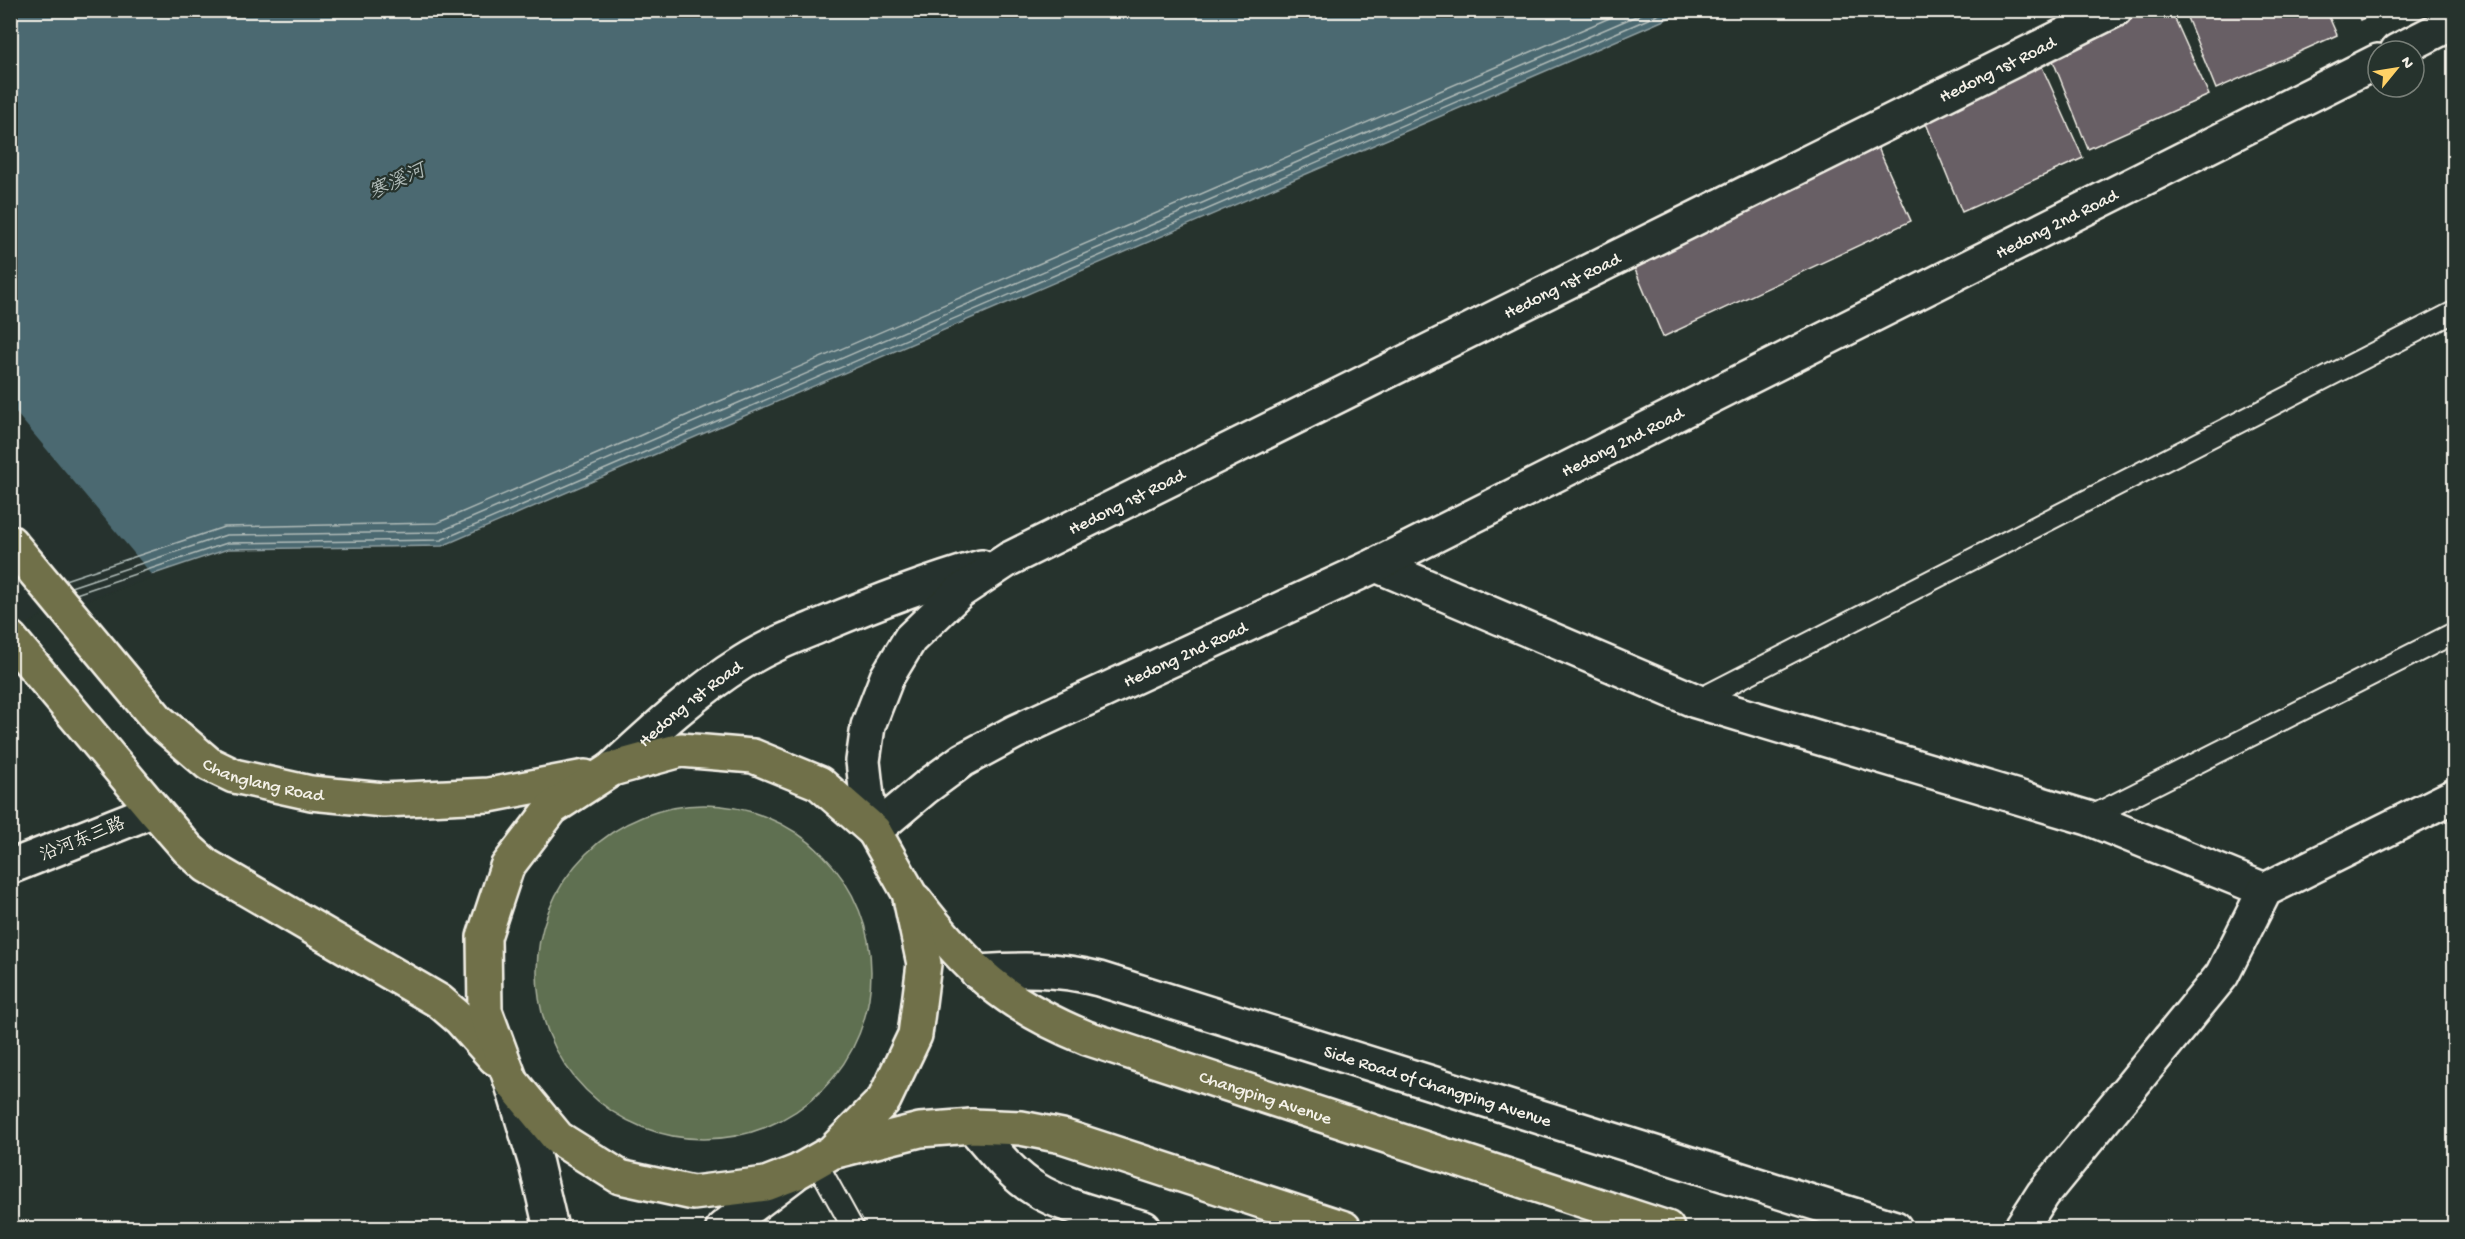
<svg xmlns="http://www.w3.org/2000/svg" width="2465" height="1239" font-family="'Gochi Hand','LXGW WenKai TC',sans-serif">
	<rect width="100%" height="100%" fill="#26332d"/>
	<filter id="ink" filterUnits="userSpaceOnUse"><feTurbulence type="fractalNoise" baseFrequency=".0167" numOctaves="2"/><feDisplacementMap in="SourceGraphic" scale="12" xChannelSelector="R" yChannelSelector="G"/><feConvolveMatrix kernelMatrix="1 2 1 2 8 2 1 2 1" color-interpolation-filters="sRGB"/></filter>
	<g filter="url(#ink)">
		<circle fill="#5e6f51" stroke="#a9b09c" stroke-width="1.5" cx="704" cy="972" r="167"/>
		<path fill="#4b6971" stroke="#8f9fa1" stroke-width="1.5" d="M11 11H1685L442 546 228 549 41 612 11 633Z"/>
		<path fill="#26332d" d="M11 407 154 577 42 615 10 636Z"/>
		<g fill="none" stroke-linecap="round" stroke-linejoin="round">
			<g stroke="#b0bbb8" stroke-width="1.5">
				<path d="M65 580 224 527 437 523 1628 10"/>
				<path d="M71 587 226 535 439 532 1650 10"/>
				<path d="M76 594 227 543 441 540 1669 10"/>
			</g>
		</g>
		<g fill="#675e65" stroke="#f4f1e8" stroke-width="1.5">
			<path d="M2130 10H2171L2209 95 2088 149 2048 48Z"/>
			<path d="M2184 10H2326L2337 35 2216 89Z"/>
			<path d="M2356 10H2382L2360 20Z"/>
			<path d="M2038 58 2083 158 1962 212 1921 111Z"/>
			<path d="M1866 121 1911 221 1663 337 1624 243Z"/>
		</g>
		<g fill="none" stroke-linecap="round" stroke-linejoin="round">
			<g stroke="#f4f1e8" stroke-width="24">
				<g id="lane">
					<path d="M1696 701 2454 312"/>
					<path d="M2088 818 2454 633"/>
					<path d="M816 1161 853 1228"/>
				</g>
			</g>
			<g stroke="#f4f1e8" stroke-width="38">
				<g id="street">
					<path d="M2397 51 2454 22"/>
					<path d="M1376 565 1696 701 2088 818 2265 890"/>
					<path id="s1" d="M874 831 925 788 963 760 1015 732 1376 565 2378 61"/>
					<path d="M2021 1228 2043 1194 2222 975 2265 890 2454 796"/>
				</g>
			</g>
			<g stroke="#f4f1e8" stroke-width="38">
				<g id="secondary">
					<path id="s2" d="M612 769C654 730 695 692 743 662 768 646 795 636 822 625 874 603 926 583 981 567"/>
					<path id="s3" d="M874 831 867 797 863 761 868 726 887 677 910 639 959 592 1009 559 2115 10"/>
					<path d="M10 867 154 810"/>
					<path id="s4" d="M977 972C1019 969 1057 968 1099 979L1895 1228"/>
					<path d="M511 1081 536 1164 551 1228"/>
					<path d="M972 1126C991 1147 1010 1174 1035 1189 1063 1207 1111 1218 1144 1228"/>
					<path d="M723 1228 793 1175"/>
				</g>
			</g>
			<g stroke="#f4f1e8" stroke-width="38">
				<g id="primary">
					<path id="s5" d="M10 542 158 720 209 764 234 776 311 793 384 800 489 795 585 777"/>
					<path d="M10 638 154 810 188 849 207 866 439 1001 460 1019 495 1058"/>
					<path id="s6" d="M915 900C967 969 1006 1005 1087 1038L1667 1228"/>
					<path d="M832 1152 884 1100 915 1035 924 964 909 893 874 831 819 783 753 756 681 750 612 769 552 808 507 867 484 937 485 1011 511 1081 558 1138 620 1177 693 1193 766 1184 797 1172 832 1152 920 1130 972 1126 1021 1128 1062 1136 1344 1228"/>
				</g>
			</g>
			<use href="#lane" stroke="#26332d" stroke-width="20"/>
			<use href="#street" stroke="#26332d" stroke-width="33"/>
			<use href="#secondary" stroke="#26332d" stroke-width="33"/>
			<use href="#primary" stroke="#6f704a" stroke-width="33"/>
		</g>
	</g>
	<g text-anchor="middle" stroke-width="4.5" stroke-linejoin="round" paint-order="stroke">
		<g font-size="18" fill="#f4f1e8" stroke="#26332d">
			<text dy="6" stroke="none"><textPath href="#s3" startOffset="1434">Hedong 1st Road</textPath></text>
			<text dy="6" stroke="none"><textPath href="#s1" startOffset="1332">Hedong 2nd Road</textPath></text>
			<text dy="6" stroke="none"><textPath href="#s3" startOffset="948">Hedong 1st Road</textPath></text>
			<text dy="6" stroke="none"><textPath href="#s1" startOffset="846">Hedong 2nd Road</textPath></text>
			<text dy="6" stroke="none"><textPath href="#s3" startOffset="462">Hedong 1st Road</textPath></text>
			<text dy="6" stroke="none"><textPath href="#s1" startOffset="360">Hedong 2nd Road</textPath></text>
			<text dy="6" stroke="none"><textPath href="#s2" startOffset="102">Hedong 1st Road</textPath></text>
			<text dy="6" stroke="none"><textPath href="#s5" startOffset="356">Changlang Road</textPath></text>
			<text transform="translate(82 838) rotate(-22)" y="6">沿河东三路</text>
			<text dy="6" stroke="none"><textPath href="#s4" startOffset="478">Side Road of Changping Avenue</textPath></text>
			<text dy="6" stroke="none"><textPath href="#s6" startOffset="412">Changping Avenue</textPath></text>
		</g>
		<g font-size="20" font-style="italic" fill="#b0bbb8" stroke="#26332d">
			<text transform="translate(396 180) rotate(-24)" y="7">寒溪河</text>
		</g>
	</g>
	<rect width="2465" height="1239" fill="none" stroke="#26332d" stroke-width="36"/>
	<rect x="18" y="18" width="2429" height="1203" fill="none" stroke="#f4f1e8" stroke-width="2" filter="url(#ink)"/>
	<g transform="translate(2396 69) rotate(60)"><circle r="28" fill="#26332d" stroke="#787f78" stroke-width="1.5"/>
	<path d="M0-4.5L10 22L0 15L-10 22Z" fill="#ffd166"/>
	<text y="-9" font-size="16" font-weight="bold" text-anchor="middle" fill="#f4f1e8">N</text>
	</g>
</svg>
